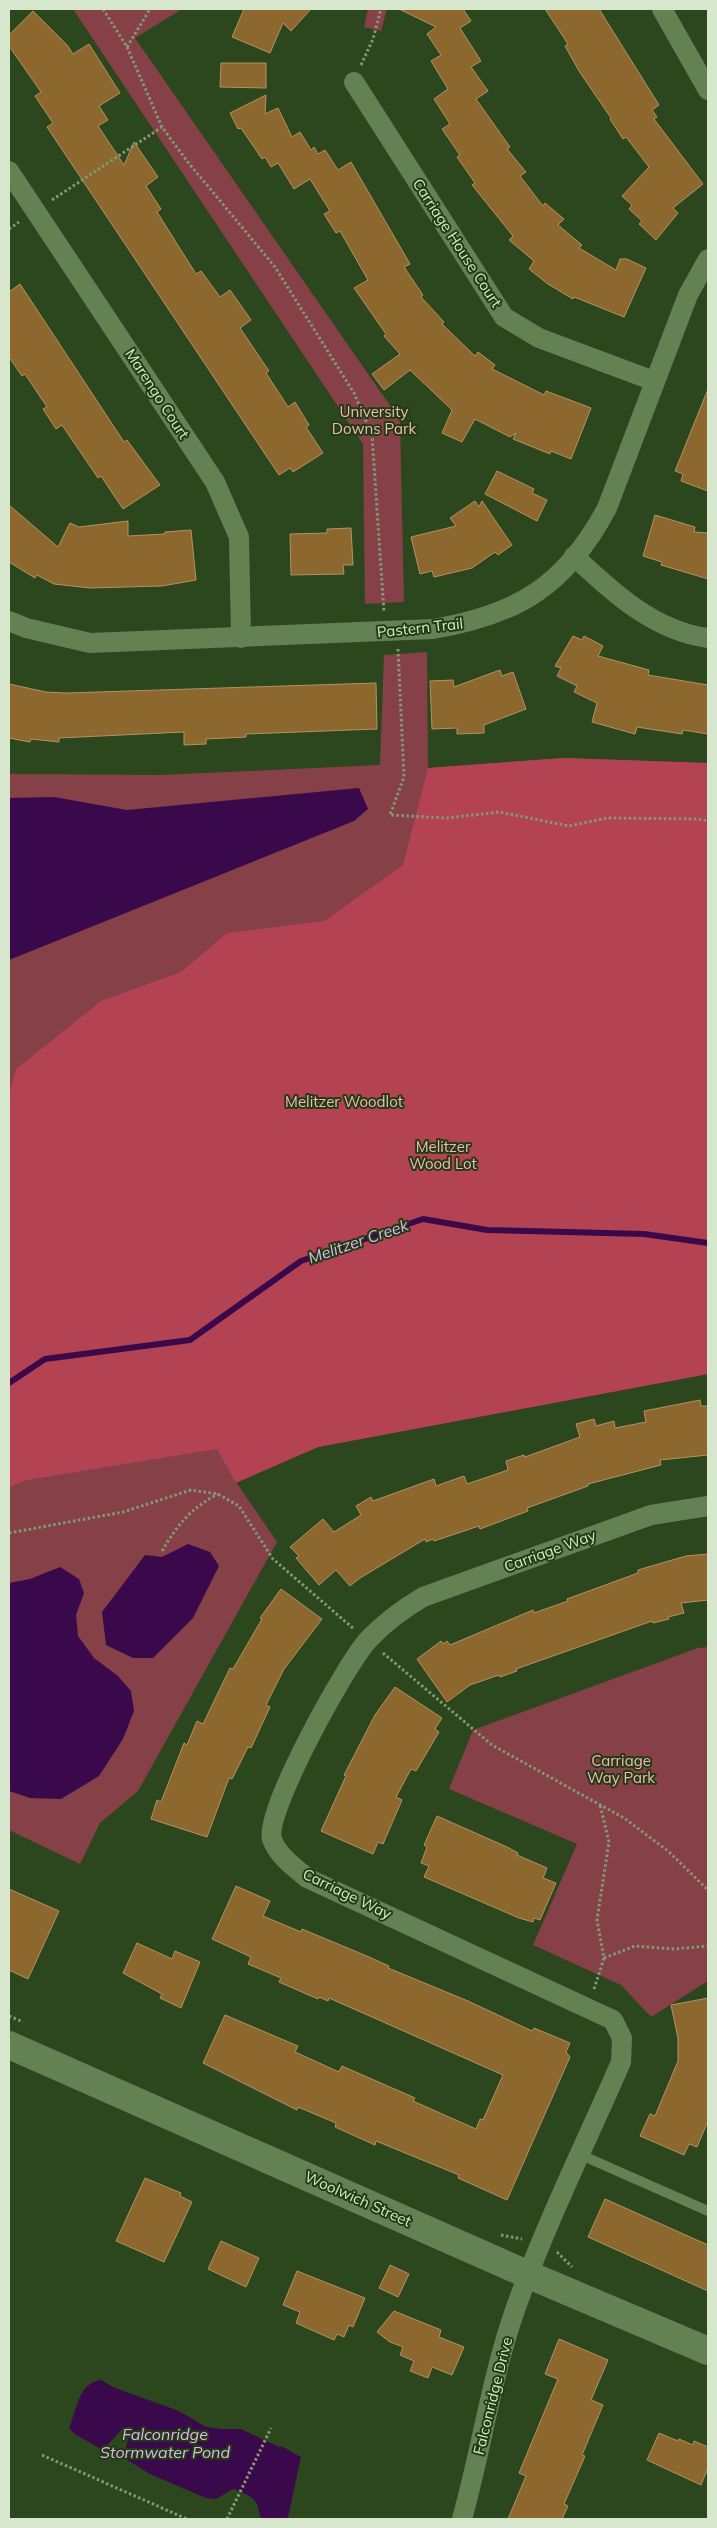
<svg xmlns="http://www.w3.org/2000/svg" width="717" height="2528" font-family="Mulish,sans-serif">
	<rect width="100%" height="100%" fill="#2c471d"/>
	<g fill="#864047">
		<path d="M73 9H182L135 38 400 420 404 602 365 604 363 444Z"/>
		<path d="M368 9H387L381 31 364 27Z"/>
		<path d="M427 652 428 768 564 758 708 763V1374L318 1447 236 1482 277 1542 138 1791 100 1823 80 1864 9 1830V774L160 775 380 765 384 655Z"/>
		<path d="M708 1647V1981L651 2017 621 1985 533 1945 577 1844 449 1789 473 1730 698 1648Z"/>
	</g>
	<path fill="#b34252" d="M564 758 708 763V1374L318 1447 236 1483 217 1449 27 1480 9 1487V1095L16 1069 101 1001 181 972 227 933 324 921 403 865 428 768Z"/>
	<g fill="#3a094c">
		<path d="M359 788 368 809 354 821 9 960V798L54 797 127 810Z"/>
		<path d="M188 1544 210 1552 219 1566 193 1618 153 1658H133L106 1645 102 1612 145 1555 162 1557Z"/>
		<path d="M60 1567 79 1579 84 1593 76 1615 78 1636 94 1658 118 1676 131 1691 134 1711 123 1739 99 1776 61 1799 30 1798 9 1791V1583L30 1579Z"/>
		<path d="M101 2380 115 2388 179 2411 206 2427 222 2429H241L279 2447 281 2446 301 2457 288 2517 286 2519H261C259 2514 259 2508 257 2504 253 2496 241 2492 233 2489L216 2499 206 2498 150 2474 126 2459 125 2451 130 2433 123 2428 103 2450 76 2435 69 2428C77 2410 78 2383 101 2380Z"/>
	</g>
	<g fill="none" stroke-linecap="round" stroke-linejoin="round">
		<path stroke="#3a094c" stroke-width="6" d="M9 1383 45 1359 190 1340 301 1261 423 1219 487 1230 644 1234 708 1243"/>
	</g>
	<g fill="#8c672e" stroke="#b49264">
		<path d="M244 9H311L291 31 283 23 270 53 232 37Z"/>
		<path d="M399 9H463L471 21 460 28 481 61 471 67 488 91 476 99 510 147 507 149 526 172 520 176 543 206 545 203 564 219 558 225 582 245 579 248 616 270 620 259H627L646 268 624 317 574 297 573 299 548 284 529 269 534 261 509 240 513 236 472 185 475 183 457 157 460 155 442 129 450 124 434 99 448 89 431 61 441 55 427 34 436 27Z"/>
		<path d="M545 9H599L659 105 652 110 657 117 654 119 703 184 673 208 678 213 656 240 639 224 642 221 629 209 632 205 622 196 649 167 626 137 623 139 610 119 611 118 579 71 565 46 568 44Z"/>
		<path d="M33 11 67 45 73 54 89 44 120 93 99 106 108 120 98 126 124 165 134 142 158 177 146 186 161 209 157 212 196 274 201 271 220 297 230 290 251 320 240 328 269 371 266 373 288 407 295 402 309 425 306 427 323 453 293 472 290 468 279 475 47 127 53 123 35 96 41 92 9 46V35Z"/>
		<path d="M221 63H266V88L220 87Z"/>
		<path d="M266 95 265 114 278 108 292 137 300 132 311 150 314 147 318 154 325 150 338 170 351 162 410 264 404 267 423 295 421 297 444 322 442 324 475 356 478 352 495 365 492 369 544 395 546 391 591 408 571 459 551 451 550 454 513 439 516 433 510 437 475 419 462 442 442 433 452 410 410 370 384 390 372 374 400 354 384 336 386 334 354 288 368 280 340 231 336 233 324 214 330 211 310 179 294 189 278 163 271 167 265 157 262 159 241 128 238 129 230 113Z"/>
		<path d="M20 284 124 442 127 440 160 485 123 509 101 476 98 478 62 425 56 429 43 409 47 407 25 374 22 376 9 357V292Z"/>
		<path d="M708 389V491L681 481 683 474 675 471Z"/>
		<path d="M497 471 534 489 532 493 547 500 537 521 485 494Z"/>
		<path d="M475 501 479 507 482 501 512 545 498 555 495 552 472 568 434 577 432 571 420 574 411 537 456 526 450 518Z"/>
		<path d="M9 505 58 547 70 523 79 527 128 521V536L165 534V532L191 530 196 580 162 586 90 588 54 584 37 575 35 578 9 562Z"/>
		<path d="M655 515 695 527 694 532 708 533V579L661 565 662 562 643 556Z"/>
		<path d="M351 528 353 565H343L344 574 291 575 290 534 327 533V529Z"/>
		<path d="M573 636 582 640 584 636 603 646 598 656 649 670 648 675 708 685V734L683 730 682 734 637 727 635 734 592 722 597 703 574 692 577 686 557 676 561 668 555 666Z"/>
		<path d="M500 670 502 676 513 672 526 709 484 725V733L457 734V728L432 729 430 681 453 680 454 687Z"/>
		<path d="M376 683 377 729 246 734V737L206 739V744L184 745V732L59 738V742L31 739 30 742 9 738V684L46 692 67 693Z"/>
		<path d="M700 1400 701 1406H708V1455L660 1460 661 1465 588 1484V1486L527 1508 528 1511 480 1529 479 1526 434 1541 433 1539 426 1542 425 1539 360 1578 350 1586 336 1570 319 1585 296 1558 299 1556 290 1547 323 1519 334 1532 361 1515 356 1506 371 1497 373 1501 434 1479 436 1486 464 1476 467 1484 508 1470 506 1461 524 1455 525 1457 580 1437 576 1424 594 1419 596 1426 614 1421 615 1428 646 1422 644 1411Z"/>
		<path d="M708 1554V1600L681 1603 684 1613 668 1617 669 1619 653 1623 652 1621 516 1669 517 1671 500 1677 499 1675 470 1685 447 1702 417 1659 441 1641 443 1644 447 1641 450 1645 533 1610 534 1613 568 1601 567 1599 638 1573V1570L686 1556Z"/>
		<path d="M281 1589 322 1619 284 1669 266 1705 270 1707 251 1748 248 1747 232 1779 229 1778 207 1837 151 1819 157 1800 161 1802 184 1743 187 1745 197 1721 203 1724 230 1668 233 1669 262 1619 260 1618Z"/>
		<path d="M395 1687 442 1718 435 1729 439 1732 416 1771 411 1769 396 1797 402 1800 383 1844 378 1842 373 1854 321 1831 346 1776 344 1775 375 1715Z"/>
		<path d="M437 1816 507 1847 518 1853 517 1855 547 1868 543 1878 556 1883 540 1920 534 1918 533 1922 519 1918 424 1877 429 1866 421 1863 427 1847 424 1845Z"/>
		<path d="M236 1886 270 1901 263 1916 301 1932 302 1929 369 1957 389 1966 388 1968 468 2001 532 2031 534 2028 570 2043 566 2052 570 2057 507 2200 458 2178 459 2175 376 2141 375 2145 335 2127 336 2123 298 2107 297 2110 203 2063 225 2015 298 2046 295 2052 339 2072 342 2066 415 2098 413 2101 476 2129 480 2119 483 2120 503 2075 329 1998 328 2001 319 1997 318 1999 279 1982 281 1978 248 1964 251 1957 212 1939Z"/>
		<path d="M9 1889 59 1911 28 1979 9 1970Z"/>
		<path d="M137 1943 172 1959 175 1951 200 1962 181 2008 160 1998 162 1994 123 1973Z"/>
		<path d="M708 1998V2121L697 2147 689 2144 684 2155 640 2136 650 2114 655 2116 678 2061V2038L671 2005Z"/>
		<path d="M145 2178 181 2193 180 2196 192 2202 164 2262 116 2241Z"/>
		<path d="M605 2199 708 2245V2291L588 2237Z"/>
		<path d="M221 2241 259 2258 246 2287 208 2269Z"/>
		<path d="M390 2265 409 2274 398 2297 379 2288Z"/>
		<path d="M297 2271 365 2298 353 2327 349 2325 344 2337 337 2334 334 2340 296 2323 300 2312 283 2305Z"/>
		<path d="M394 2311 441 2330 439 2337 464 2347 452 2375 432 2367 428 2378 410 2371 414 2361 400 2355 403 2347 390 2342 377 2332Z"/>
		<path d="M559 2339 608 2360 591 2400 603 2405 582 2455 585 2456 564 2504 568 2506 562 2519H508L526 2476 519 2473 558 2379 545 2374Z"/>
		<path d="M659 2433 678 2441 679 2439 693 2445 694 2441 708 2447V2468L701 2485 647 2460Z"/>
	</g>
	<g fill="none" stroke-linecap="round" stroke-linejoin="round">
		<g stroke="#829877" stroke-width="3" stroke-dasharray="2.5 2.5" stroke-linecap="butt">
			<path d="M103 9 127 47 162 127 187 161 275 267 354 393 372 435 384 612"/>
			<path d="M127 47 150 9"/>
			<path d="M361 65 373 39 381 9"/>
			<path d="M52 200 162 127"/>
			<path d="M9 229 19 222"/>
			<path d="M398 649 404 777 390 815 447 818 499 812 569 826 607 818 698 819 708 821"/>
			<path d="M9 1533 123 1512 191 1490 218 1494 239 1506 273 1559 354 1629"/>
			<path d="M162 1551C178 1524 190 1509 218 1494"/>
			<path d="M383 1653 492 1745 624 1818 668 1851 708 1890"/>
			<path d="M604 1958 635 1946 674 1949 708 1946"/>
			<path d="M594 1989 604 1958 597 1920 609 1842 600 1805"/>
			<path d="M9 2016 23 2022"/>
			<path d="M501 2235 522 2239"/>
			<path d="M557 2252 572 2267"/>
			<path d="M42 2455 187 2519"/>
			<path d="M227 2519 271 2428"/>
		</g>
		<path stroke="#648154" stroke-width="10" d="M581 2155 708 2211"/>
		<g stroke="#648154" stroke-width="20">
			<path d="M662 9 708 90"/>
			<path d="M354 82 504 317 539 338 654 381"/>
			<path d="M9 171 215 482 239 537 241 638"/>
			<path d="M574 556C612 592 654 631 708 638"/>
			<path d="M9 621 26 628 90 643 433 629C518 615 566 585 607 508L688 295 708 259"/>
			<path d="M462 2519C481 2451 491 2380 514 2313 544 2227 585 2145 621 2062L622 2038 613 2020 307 1878C294 1867 278 1856 272 1839 264 1812 347 1662 369 1639 385 1622 403 1609 423 1597L651 1515 708 1506"/>
		</g>
		<path stroke="#648154" stroke-width="28" d="M9 2045 529 2275 708 2351"/>
	</g>
	<g text-anchor="middle" stroke-width="4" stroke-linejoin="round" paint-order="stroke">
		<g font-size="15" fill="#d6e7ce" stroke="#223c12">
			<text transform="translate(457 243) rotate(57)" y="5">Carriage House Court</text>
			<text transform="translate(157 394) rotate(57)" y="5">Marengo Court</text>
			<text transform="translate(420 628) rotate(-6)" y="5">Pastern Trail</text>
			<text transform="translate(550 1551) rotate(-20)" y="5">Carriage Way</text>
			<text transform="translate(347 1894) rotate(26)" y="5">Carriage Way</text>
			<text transform="translate(358 2199) rotate(24)" y="5">Woolwich Street</text>
			<text transform="translate(493 2396) rotate(-76)" y="5">Falconridge Drive</text>
		</g>
		<g font-size="15" fill="#f3b6ba" stroke="#223c12">
			<text x="374" y="417">University<tspan x="374" dy="17">Downs Park</tspan></text>
			<text x="344" y="1107">Melitzer Woodlot</text>
			<text x="443" y="1152">Melitzer<tspan x="443" dy="17">Wood Lot</tspan></text>
			<text x="621" y="1766">Carriage<tspan x="621" dy="17">Way Park</tspan></text>
		</g>
		<g font-size="16" font-style="italic" fill="#e1b2f6" stroke="#223c12">
			<text transform="translate(358 1241) rotate(-19)" y="6">Melitzer Creek</text>
			<text x="165" y="2440">Falconridge<tspan x="165" dy="18">Stormwater Pond</tspan></text>
		</g>
	</g>
	<rect width="717" height="2528" fill="none" stroke="#d6e7ce" stroke-width="20"/>
</svg>
